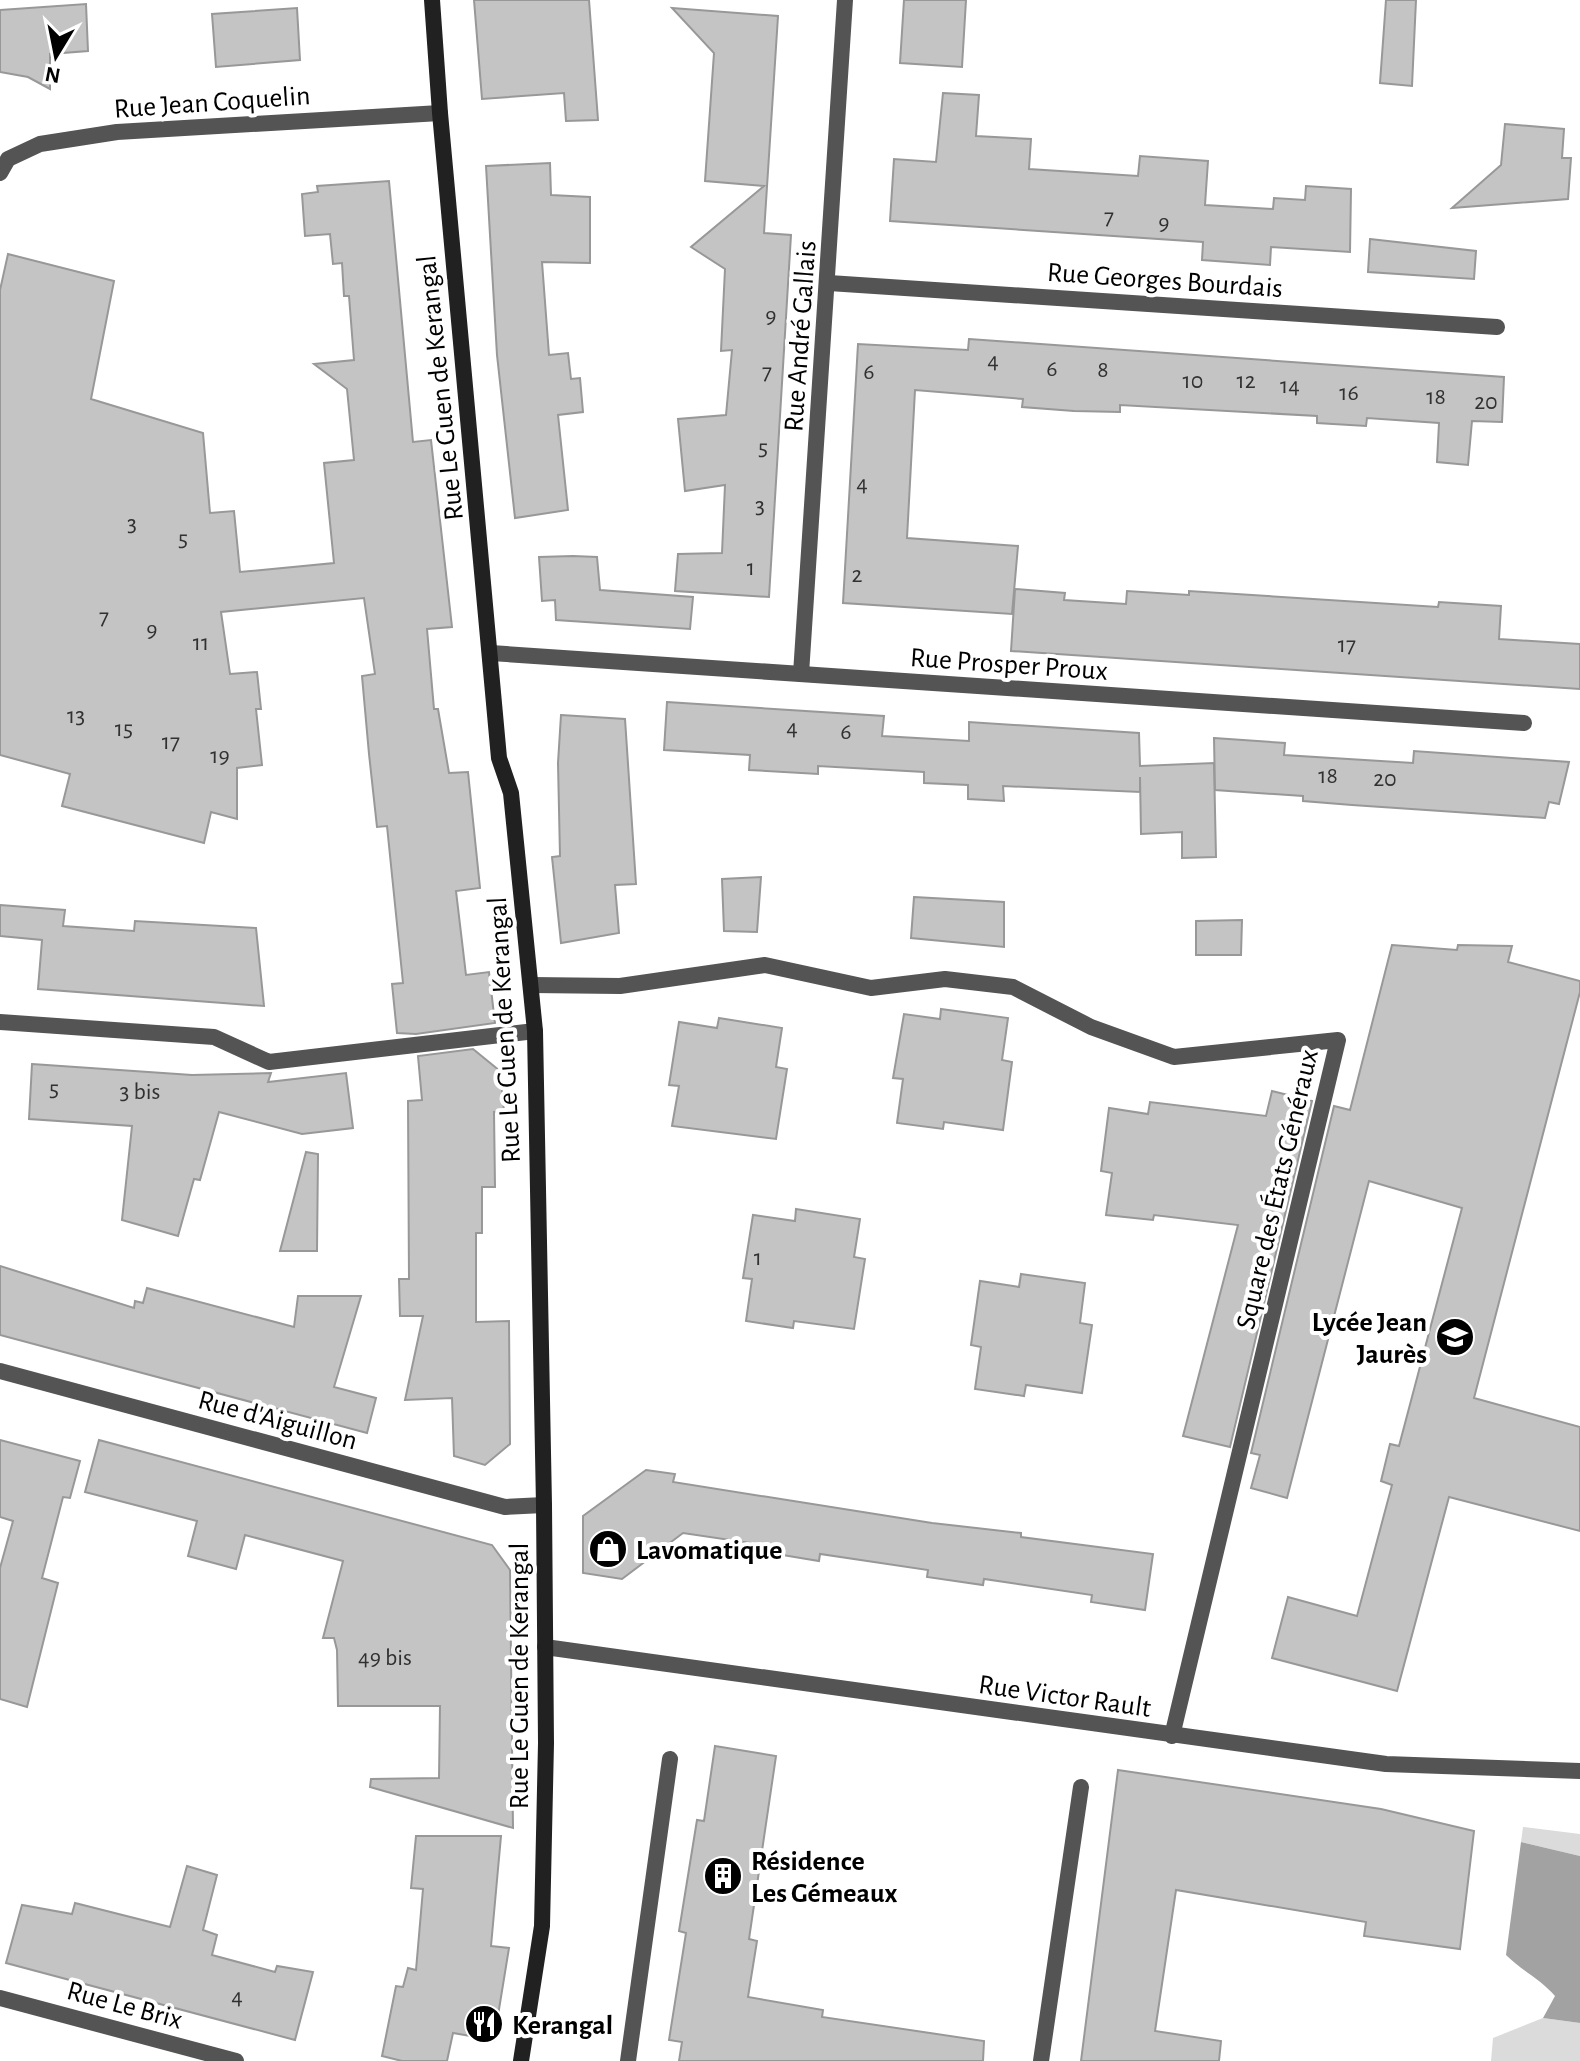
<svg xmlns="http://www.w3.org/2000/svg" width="1580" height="2061" font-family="'Alegreya Sans',sans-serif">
	<rect width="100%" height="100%" fill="#fff"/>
	<g fill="#dbdbdb">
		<path d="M1523 1827 1580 1834V1856L1521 1842Z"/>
		<path d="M1543 2018 1580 2023V2061H1491L1493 2038Z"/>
	</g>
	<path fill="#a2a2a2" d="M1521 1842 1580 1856V2023L1543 2018 1555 1996C1540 1979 1522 1971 1506 1955Z"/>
	<g fill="#c4c4c4" stroke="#989898" stroke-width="2">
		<path d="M474 0H589L598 120 566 121 564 93 482 99Z"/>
		<path d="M904 0H966L962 67 900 63Z"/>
		<path d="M1386 0H1416L1412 86 1380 83Z"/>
		<path d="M86 4 88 51 50 54V89L28 77 0 72V10Z"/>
		<path d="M297 8 300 60 216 67 212 14Z"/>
		<path d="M672 8 778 16 764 233 791 235 769 597 675 591 678 554 722 553 725 485 685 491 678 419 726 415 732 350 721 351 725 269 691 247 764 186 705 181 714 53Z"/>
		<path d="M943 93 979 95 976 136 1031 139 1029 169 1138 176 1140 156 1208 161 1205 205 1273 209 1274 198 1305 200 1306 186 1351 189 1350 252 1271 247 1270 265 1202 260 1203 242 890 221 894 159 936 162Z"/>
		<path d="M1505 124 1564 129 1562 158H1571L1568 199 1452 208 1501 165Z"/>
		<path d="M550 163 551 195 590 197V263L542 262 549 355 568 353 571 379 580 378 583 412 558 415 568 510 515 518 497 355 486 166Z"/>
		<path d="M389 181 413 442 431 440 452 627 427 629 434 709H438L449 773 468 772 480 888 456 891 466 975 489 972 495 1023 416 1034 397 1033 392 984 403 983 387 826 377 827 369 754 362 676 375 674 364 598 221 612 230 674 257 672 261 709H256L262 765 237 768V819L211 812 204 843 62 806 70 774 0 755V290L8 254 114 281 91 399 203 433 210 513 234 511 240 572 334 563 324 463 354 460 347 389 314 364 354 360 349 296H344L342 263 333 264 330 234 305 236 302 194 318 192 317 186Z"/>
		<path d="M1370 239 1476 251 1474 279 1368 272Z"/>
		<path d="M969 339 1504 377 1502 422 1472 421 1468 465 1437 462 1439 423 1367 418 1366 426 1317 423V416L1120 405V412L1074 411 1022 407 1023 399 915 390 907 538 1018 546 1012 614 843 603 858 344 968 350Z"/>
		<path d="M573 556 597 557 600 590 693 597 690 629 556 620 555 600 542 601 539 557Z"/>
		<path d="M1015 589 1065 593 1064 600 1126 604 1127 591 1189 595V591L1438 607 1439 602 1501 606 1499 639 1580 644V689L1011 651Z"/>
		<path d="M667 702 884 716 882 736 969 741V722L1139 733 1140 766 1214 763 1216 857 1182 858V832L1141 834 1140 777V792L1003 786 1004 801 968 799V785L924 783V772L818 766V774L749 770 750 755 664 750Z"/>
		<path d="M561 715 625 719 636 884 615 885 619 933 561 943 552 857 560 856 558 763Z"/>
		<path d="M1214 738 1285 743 1284 755 1413 763 1414 751 1569 762 1559 804 1549 802 1545 818 1352 805 1303 801V796L1215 790Z"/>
		<path d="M761 877 757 932 724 931 722 879Z"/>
		<path d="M914 897 1004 902V947L911 938Z"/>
		<path d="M0 905 65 910 63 926 134 931 135 921 256 928 264 1006 38 989 42 940 0 936Z"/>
		<path d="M1242 920 1241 955H1196V921Z"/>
		<path d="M1392 945 1457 950 1458 945 1512 946 1508 962 1580 981V992L1474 1398 1580 1427V1531L1449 1497 1397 1691 1272 1658 1288 1597 1357 1616 1392 1485 1381 1481 1390 1444 1399 1446 1462 1208 1369 1181 1287 1498 1251 1488 1260 1455 1251 1453 1334 1106 1350 1110Z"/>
		<path d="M941 1009 1008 1018 1002 1060 1012 1062 1003 1130 944 1122 943 1129 897 1123 903 1079 893 1078 904 1014 940 1019Z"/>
		<path d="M719 1018 782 1028 776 1067 787 1069 776 1139 672 1126 679 1086 669 1085 679 1022 717 1028Z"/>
		<path d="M473 1049 500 1071 504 1111 494 1112 495 1187H482V1233H476V1322L509 1321 510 1444 485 1465 454 1456 452 1398 405 1400 423 1316H400L399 1279H409L408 1101 422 1100 418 1056Z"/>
		<path d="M32 1064 192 1075 271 1073 268 1082 346 1073 353 1128 302 1134 219 1112 200 1180 194 1179 178 1236 122 1220 132 1126 29 1119Z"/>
		<path d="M1272 1091 1312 1101 1230 1447 1183 1436 1238 1225 1154 1215 1153 1220 1106 1215 1112 1173 1101 1171 1109 1108 1148 1114 1150 1102 1266 1116Z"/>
		<path d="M306 1152 318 1154 317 1251H280Z"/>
		<path d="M796 1209 860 1219 854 1257 865 1259 854 1329 794 1321 793 1328 746 1321 752 1279 743 1278 753 1215 795 1221Z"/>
		<path d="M0 1266 134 1308 135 1301 143 1303 147 1288 294 1327 298 1296H361L334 1387 376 1398 367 1433 0 1335Z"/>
		<path d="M1021 1274 1085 1283 1080 1323 1092 1325 1082 1393 1026 1385 1024 1396 975 1389 981 1347 971 1345 980 1281 1019 1287Z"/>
		<path d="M0 1440 80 1461 70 1498 63 1497 42 1578 58 1583 27 1707 0 1699V1568L13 1521 0 1517Z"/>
		<path d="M99 1440 492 1545 510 1570 513 1828 370 1787 371 1779 439 1778 440 1706H338L337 1650 334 1638H323L343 1561 245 1535 236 1569 188 1556 197 1521 85 1492Z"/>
		<path d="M646 1470 675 1474 673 1482 932 1523 1021 1533V1537L1153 1554 1145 1610 1091 1602 1092 1595 984 1579 983 1585 927 1577 928 1570 820 1554 819 1561 764 1552V1545L683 1533 622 1579 583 1573V1516Z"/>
		<path d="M715 1746 776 1756 749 1939 757 1941 748 1997 823 2010 822 2017 984 2041 983 2061H679L682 2042 669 2040 686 1933 679 1931 697 1820 704 1821Z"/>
		<path d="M1118 1770 1381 1809 1474 1831 1460 1949 1364 1936 1366 1922 1176 1890 1155 2031 1221 2041 1219 2061H1081Z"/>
		<path d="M416 1836H501L491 1946 509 1948 494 2040 453 2033 447 2061H402L382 2056 396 1986 403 1987 408 1968 416 1970 423 1889 411 1888Z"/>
		<path d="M187 1866 217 1875 203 1930 217 1935 212 1955 275 1972 277 1966 313 1972 295 2040 6 1963 22 1905 72 1914 75 1903 170 1927Z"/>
	</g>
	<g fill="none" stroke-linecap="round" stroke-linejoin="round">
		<g stroke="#545454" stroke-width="16">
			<path d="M531 985 620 986 765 965 871 988 945 979 1013 987 1091 1027 1174 1057 1338 1040 1172 1736"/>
			<path d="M628 2061 670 1759"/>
			<path d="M1041 2061 1081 1787"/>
		</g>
		<g stroke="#545454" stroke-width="16">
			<path d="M0 173 8 159 40 144 117 132 440 113"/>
			<path d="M829 283 1497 327"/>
			<path d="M491 653 1524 723"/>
			<path d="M801 674 845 0"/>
			<path d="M0 1022 214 1037 269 1062 535 1031"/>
			<path d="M0 1371 505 1507 544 1505"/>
			<path d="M545 1647 1386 1764 1580 1771"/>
			<path d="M0 1998 236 2061"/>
		</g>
		<path stroke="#212121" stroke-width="16" d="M432 0 440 113 499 758 511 793 535 1031 544 1505 546 1743 542 1926 521 2061"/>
	</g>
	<defs>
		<g id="school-disc" transform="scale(2)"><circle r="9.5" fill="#000" stroke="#fff"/><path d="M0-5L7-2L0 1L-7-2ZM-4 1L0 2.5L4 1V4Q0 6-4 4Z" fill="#fff"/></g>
		<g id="shop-disc" transform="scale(2)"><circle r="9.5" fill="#000" stroke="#fff"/><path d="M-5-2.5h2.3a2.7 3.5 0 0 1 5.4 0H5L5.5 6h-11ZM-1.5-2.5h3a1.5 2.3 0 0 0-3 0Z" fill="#fff"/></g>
		<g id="building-disc" transform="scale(2)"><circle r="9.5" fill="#000" stroke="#fff"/><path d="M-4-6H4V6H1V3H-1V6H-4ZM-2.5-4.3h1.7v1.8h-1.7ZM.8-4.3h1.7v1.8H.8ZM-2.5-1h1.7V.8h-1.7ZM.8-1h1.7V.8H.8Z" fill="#fff"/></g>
		<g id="restaurant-disc" transform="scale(2)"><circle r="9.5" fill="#000" stroke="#fff"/><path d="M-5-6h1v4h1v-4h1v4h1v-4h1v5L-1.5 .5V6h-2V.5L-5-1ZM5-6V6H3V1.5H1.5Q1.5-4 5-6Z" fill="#fff"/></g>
	</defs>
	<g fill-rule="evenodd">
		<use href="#school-disc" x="1455" y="1337"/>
		<use href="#shop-disc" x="608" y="1549"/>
		<use href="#building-disc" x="723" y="1876"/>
		<use href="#restaurant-disc" x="484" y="2024"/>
	</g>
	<g text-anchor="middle" stroke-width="8" stroke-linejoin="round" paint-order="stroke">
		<g font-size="24" fill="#313131">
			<text x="1109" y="224">7</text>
			<text x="1164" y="230">9</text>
			<text x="771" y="323">9</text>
			<text x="993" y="368">4</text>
			<text x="1052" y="376">6</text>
			<text x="1103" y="377">8</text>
			<text x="767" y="379">7</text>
			<text x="869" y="379">6</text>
			<text x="1193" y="388">10</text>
			<text x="1246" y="388">12</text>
			<text x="1290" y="393">14</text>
			<text x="1349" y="400">16</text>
			<text x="1436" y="404">18</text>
			<text x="1486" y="409">20</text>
			<text x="763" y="455">5</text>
			<text x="862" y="491">4</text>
			<text x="760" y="513">3</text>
			<text x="132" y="531">3</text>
			<text x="183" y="546">5</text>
			<text x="751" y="575">1</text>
			<text x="857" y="582">2</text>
			<text x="104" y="624">7</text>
			<text x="152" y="637">9</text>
			<text x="201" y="650">11</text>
			<text x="1347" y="652">17</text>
			<text x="76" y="723">13</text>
			<text x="792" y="735">4</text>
			<text x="124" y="736">15</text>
			<text x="846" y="739">6</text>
			<text x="171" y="749">17</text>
			<text x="220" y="763">19</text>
			<text x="1328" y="783">18</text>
			<text x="1385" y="786">20</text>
			<text x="54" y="1096">5</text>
			<text x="140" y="1099">3 bis</text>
			<text x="758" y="1265">1</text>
			<text x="385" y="1665">49 bis</text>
			<text x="237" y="2004">4</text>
		</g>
		<g font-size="28" fill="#000" stroke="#fff">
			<text transform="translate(212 101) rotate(-4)" y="10">Rue Jean Coquelin</text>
			<text transform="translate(1165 279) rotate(4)" y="10">Rue Georges Bourdais</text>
			<text transform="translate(799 336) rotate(-86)" y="10">Rue André Gallais</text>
			<text transform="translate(439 388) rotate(-96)" y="10">Rue Le Guen de Kerangal</text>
			<text transform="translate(1009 663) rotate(4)" y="10">Rue Prosper Proux</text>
			<text transform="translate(503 1030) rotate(-93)" y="10">Rue Le Guen de Kerangal</text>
			<text transform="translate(1276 1189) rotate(-77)" y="10">Square des États Généraux</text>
			<text transform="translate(278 1419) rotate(15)" y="10">Rue d'Aiguillon</text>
			<text transform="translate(518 1676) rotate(-90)" y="10">Rue Le Guen de Kerangal</text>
			<text transform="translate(1065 1695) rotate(8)" y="10">Rue Victor Rault</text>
			<text transform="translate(125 2004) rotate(15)" y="10">Rue Le Brix</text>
		</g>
		<g font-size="28" font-weight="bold" fill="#000" stroke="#fff" text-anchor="start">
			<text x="1427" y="1331" text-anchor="end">Lycée Jean<tspan x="1427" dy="32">Jaurès</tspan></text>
			<text x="636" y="1559">Lavomatique</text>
			<text x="751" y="1870">Résidence<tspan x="751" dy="32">Les Gémeaux</tspan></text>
			<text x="512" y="2034">Kerangal</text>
		</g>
	</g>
	<g transform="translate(56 56) rotate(190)" stroke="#ffffff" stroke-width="6" paint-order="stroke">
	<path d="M0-6L14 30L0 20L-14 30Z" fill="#000000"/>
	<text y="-12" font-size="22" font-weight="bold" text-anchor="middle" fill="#000000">N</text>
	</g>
</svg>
